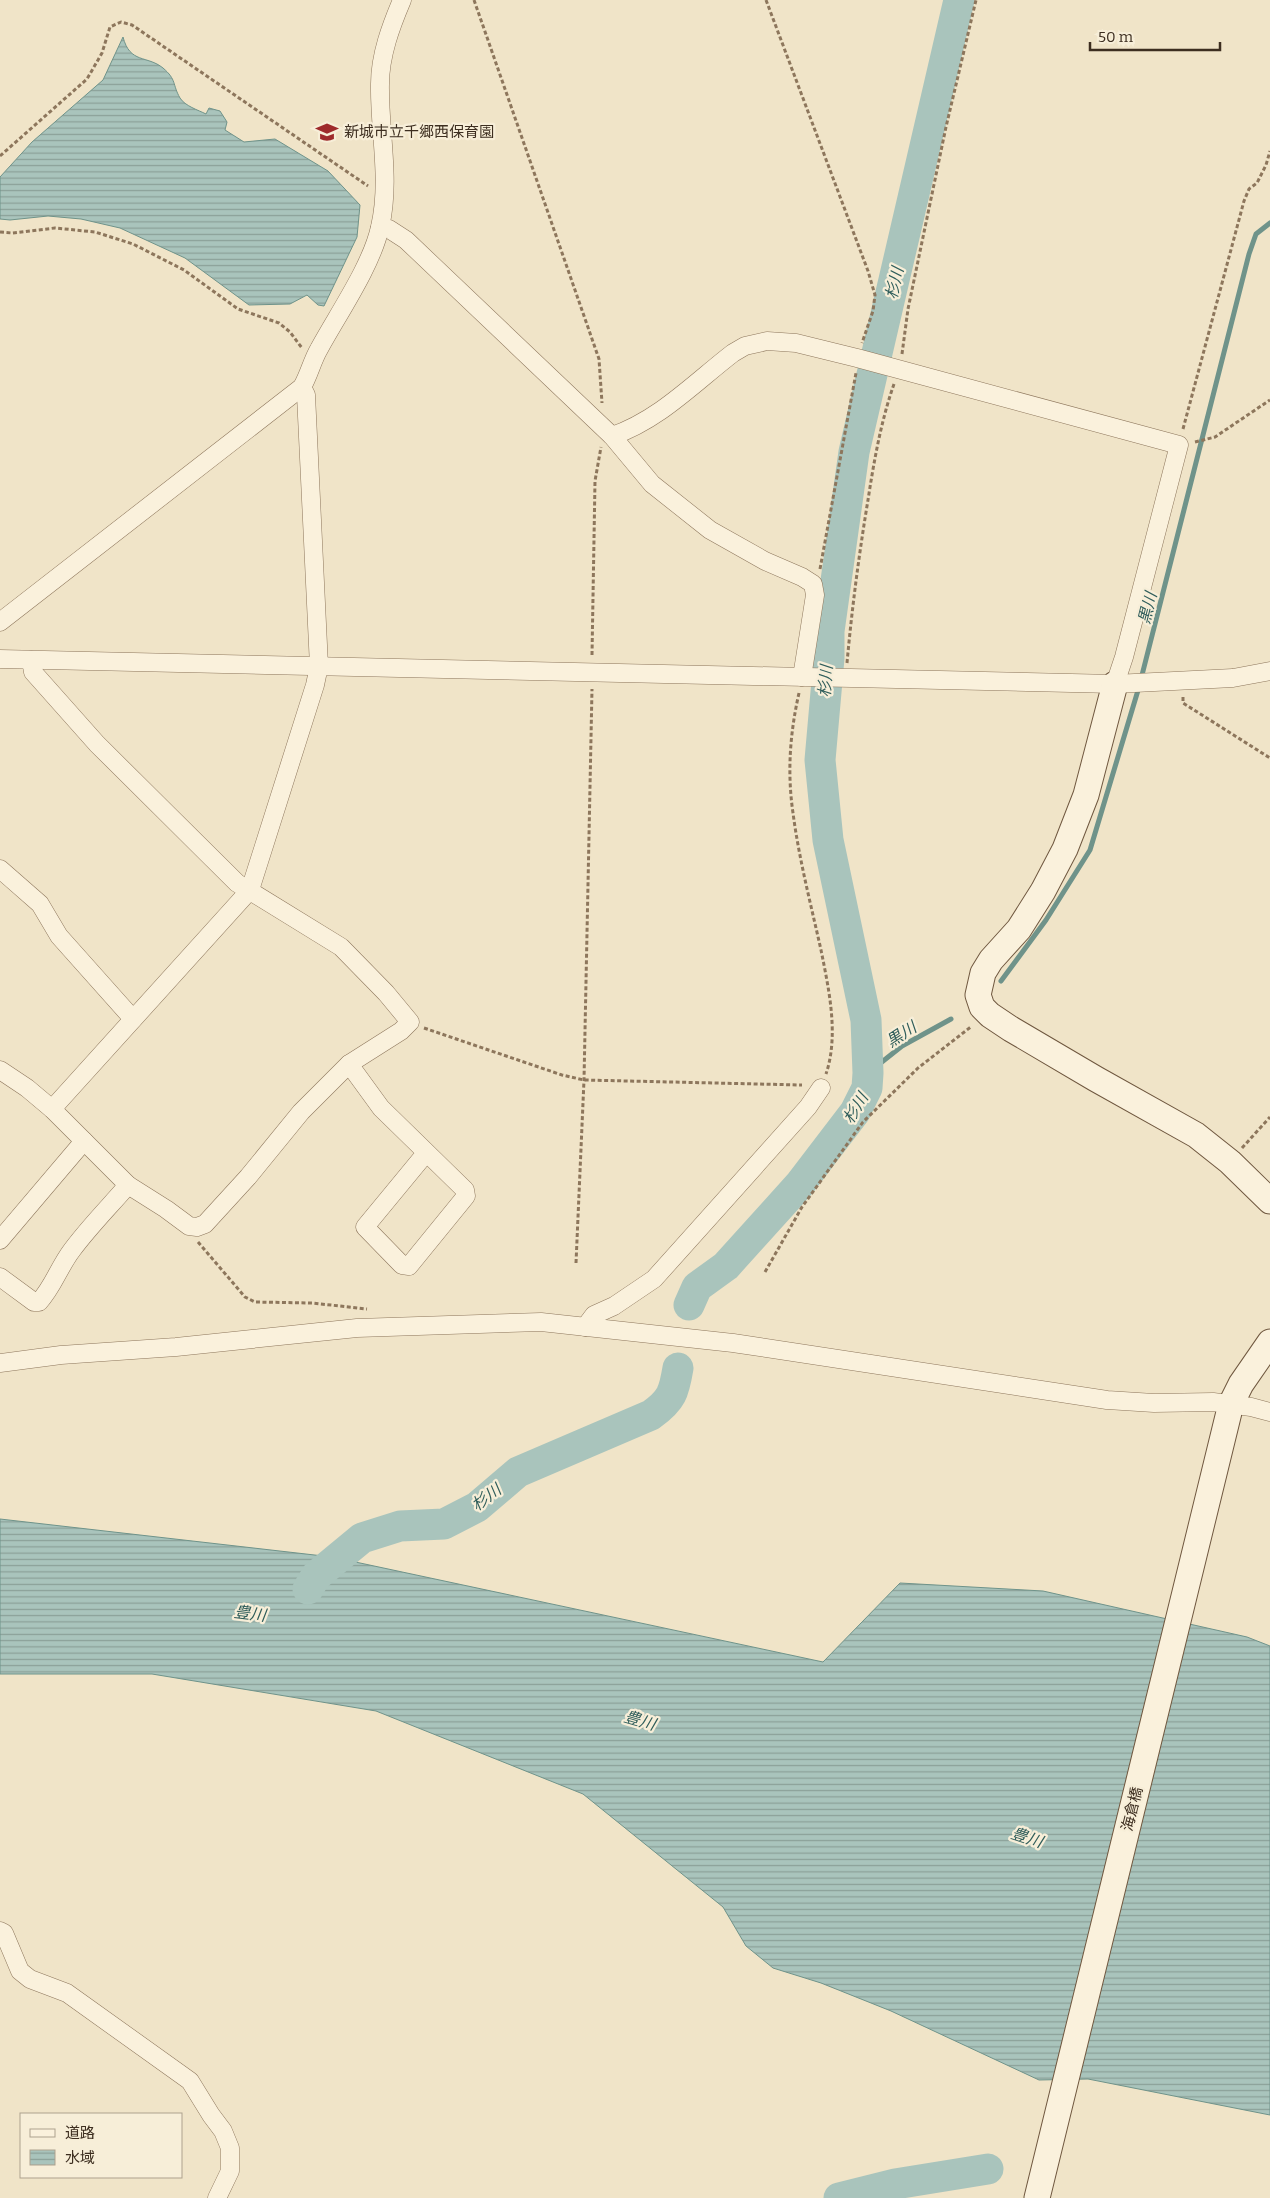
<svg xmlns="http://www.w3.org/2000/svg" width="1270" height="2198" font-family="Bitter,'Noto Sans JP',serif">
	<defs>
		<pattern id="water-rules" width="6" height="5" patternUnits="userSpaceOnUse" patternTransform="scale(1.25)"><rect width="6" height="5" fill="#a9c4bc"/><path d="M0 2.5h6" fill="none" stroke="#8ba098"/></pattern>
	</defs>
	<rect width="100%" height="100%" fill="#f0e4c8"/>
	<g fill="url(#water-rules)" stroke="#6f938a">
		<path d="M123 37C130 64 147 55 163 68 177 80 172 84 180 98 185 106 198 110 206 114L209 108 220 111 227 122 225 130 244 142 275 139 328 171 360 205 357 237 324 306 318 305 307 295 290 304 249 305 185 258 120 228 81 219 48 216 10 220 0 219V177L32 142 103 80Z"/>
		<path d="M0 1519 332 1557 823 1662 900 1583 1043 1591 1247 1637 1270 1646V2115L1088 2079 1039 2080 891 2011 821 1983 773 1968 746 1946 723 1907 583 1794 376 1711 152 1674H0Z"/>
	</g>
	<g fill="none" stroke-linecap="round" stroke-linejoin="round">
		<g stroke="#6f938a" stroke-width="5">
			<path d="M1141 679 1249 254 1256 234 1270 223"/>
			<path d="M1001 981 1046 920 1090 850 1139 687"/>
			<path d="M868 1073 902 1046 951 1019"/>
		</g>
		<g stroke="#a9c4bc" stroke-width="31">
			<path d="M689 1305 697 1287 726 1266 800 1184 855 1112 867 1088 868 1073 866 1020 828 840 820 760 829 658V631L854 452 959 0"/>
			<path d="M308 1589 316 1576 362 1538 400 1526 444 1524 477 1507 518 1472 651 1415C672 1400 674 1392 678 1368"/>
			<path d="M839 2198 895 2184 988 2169"/>
		</g>
		<g stroke="#8d765c" stroke-width="19">
			<g id="street">
				<path d="M380 228 389 229 406 240 612 436 652 484 710 530 765 561 802 577 813 584 815 595 802 677"/>
				<path d="M612 436C659 420 694 383 733 353L745 346 767 341 796 343 857 358 1179 445 1124 657 1115 684"/>
				<path d="M0 622 302 387C309 375 312 361 319 349 338 314 372 265 380 227 391 180 379 131 380 84 380 55 391 26 402 0"/>
				<path d="M0 659 1115 684 1233 678 1270 671"/>
				<path d="M0 869 40 904 59 936 133 1019"/>
				<path d="M349 1064 381 1108 465 1190 466 1196 409 1266 402 1265 365 1227 426 1153"/>
				<path d="M0 1070 27 1088 52 1109 128 1185 166 1209 189 1226 197 1227 205 1224 248 1177 301 1112 349 1064 401 1031 410 1022 386 993 341 947 237 883 97 744 33 672 31 660"/>
				<path d="M52 1109 250 890 315 685 319 666 306 395 302 387"/>
				<path d="M0 1240 84 1141"/>
				<path d="M0 1277 34 1302H39C53 1287 59 1267 72 1250 89 1227 109 1207 128 1185"/>
				<path d="M585 1327 594 1315 614 1306 654 1279 808 1107 821 1088"/>
				<path d="M0 1363 61 1355 176 1347 357 1328 541 1322 733 1343 1107 1400 1154 1403 1213 1402 1251 1407 1270 1412"/>
				<path d="M0 1931 4 1933 20 1971 30 1979 67 1993 190 2081 211 2115 223 2131 230 2148V2171L217 2198"/>
			</g>
		</g>
		<g stroke="#6f573f" stroke-width="27">
			<g id="secondary">
				<path d="M1115 684 1086 795 1065 849 1043 891 1019 929 991 960 983 973 978 995 982 1007 990 1015 1011 1029 1096 1079 1196 1135 1230 1162 1270 1201"/>
				<path d="M1037 2198 1231 1404 1241 1384 1270 1342"/>
			</g>
		</g>
		<g stroke="#8d765c" stroke-width="3" stroke-dasharray="4 2.5" stroke-linecap="butt">
			<path d="M474 0 599 359 602 403"/>
			<path d="M766 0 868 271 875 295 873 311 862 343"/>
			<path d="M0 156 87 79 102 53 110 27 121 22 132 25 368 186"/>
			<path d="M0 232 12 233 55 228 95 232 133 244 184 270 238 309 279 323 290 332 302 348"/>
			<path d="M902 354 908 309 946 127 976 0"/>
			<path d="M1183 429 1244 201 1249 189 1257 183 1266 165 1270 151"/>
			<path d="M1195 442 1215 437 1270 400"/>
			<path d="M820 569 856 373"/>
			<path d="M592 655 595 481 601 447"/>
			<path d="M847 663C852 608 859 554 868 500 874 461 881 421 894 384"/>
			<path d="M799 693C790 733 787 772 793 813 799 859 811 905 821 950 829 990 839 1035 826 1074"/>
			<path d="M1183 697V703L1270 758"/>
			<path d="M424 1028 562 1075 584 1080 802 1085"/>
			<path d="M1242 1148 1270 1117"/>
			<path d="M198 1242 245 1297 255 1302 312 1303 367 1309"/>
			<path d="M576 1263 584 1080 592 689"/>
			<path d="M765 1272 802 1207 863 1122 918 1068 972 1026"/>
		</g>
		<use href="#street" stroke="#faf1dc" stroke-width="18"/>
		<use href="#secondary" stroke="#faf1dc" stroke-width="25"/>
	</g>
	<defs>
		<g id="school-bare" transform="scale(1.725)"><path d="M0-5L7-2L0 1L-7-2ZM-4 1L0 2.5L4 1V4Q0 6-4 4Z" fill="#9e2a2b" stroke="#f7eed8" stroke-width="2.5" paint-order="stroke"/></g>
	</defs>
	<g fill-rule="evenodd">
		<use href="#school-bare" x="327" y="132"/>
	</g>
	<g text-anchor="middle" stroke-width="4.5" stroke-linejoin="round" paint-order="stroke">
		<g font-size="15" fill="#3d2e20" stroke="#f7eed8" text-anchor="start">
			<text x="344" y="137">新城市立千郷西保育園</text>
		</g>
		<g font-size="15" fill="#3d2e20" stroke="#f7eed8">
			<text transform="translate(1132 1809) rotate(-76)" y="5">海倉橋</text>
		</g>
		<g font-size="16" font-style="italic" fill="#2f5d5a" stroke="#f7eed8">
			<text transform="translate(894 283) rotate(-77)" y="6">杉川</text>
			<text transform="translate(1147 608) rotate(-76)" y="6">黒川</text>
			<text transform="translate(825 681) rotate(-86)" y="6">杉川</text>
			<text transform="translate(901 1034) rotate(-33)" y="6">黒川</text>
			<text transform="translate(855 1108) rotate(-59)" y="6">杉川</text>
			<text transform="translate(486 1497) rotate(-37)" y="6">杉川</text>
			<text transform="translate(250 1613) rotate(7)" y="6">豊川</text>
			<text transform="translate(640 1720) rotate(16)" y="6">豊川</text>
			<text transform="translate(1027 1837) rotate(18)" y="6">豊川</text>
		</g>
	</g>
	<rect x="20" y="2113" width="162" height="65" fill="#f7eed8" stroke="#ada18e"/>
	<rect x="30" y="2129" width="25" height="8" fill="#faf1dc" stroke="#ada18e"/>
	<text x="65" y="2138" font-size="15" fill="#3d2e20">道路</text>
	<rect x="30" y="2150" width="25" height="15" fill="url(#water-rules)" stroke="#ada18e"/>
	<text x="65" y="2163" font-size="15" fill="#3d2e20">水域</text>
	<path d="M1090 42v8h130v-8" fill="none" stroke="#3d2e20" stroke-width="2.5"/>
	<text x="1098" y="42" font-size="15" fill="#3d2e20" stroke="#f7eed8" stroke-width="4" paint-order="stroke">50 m</text>
</svg>
